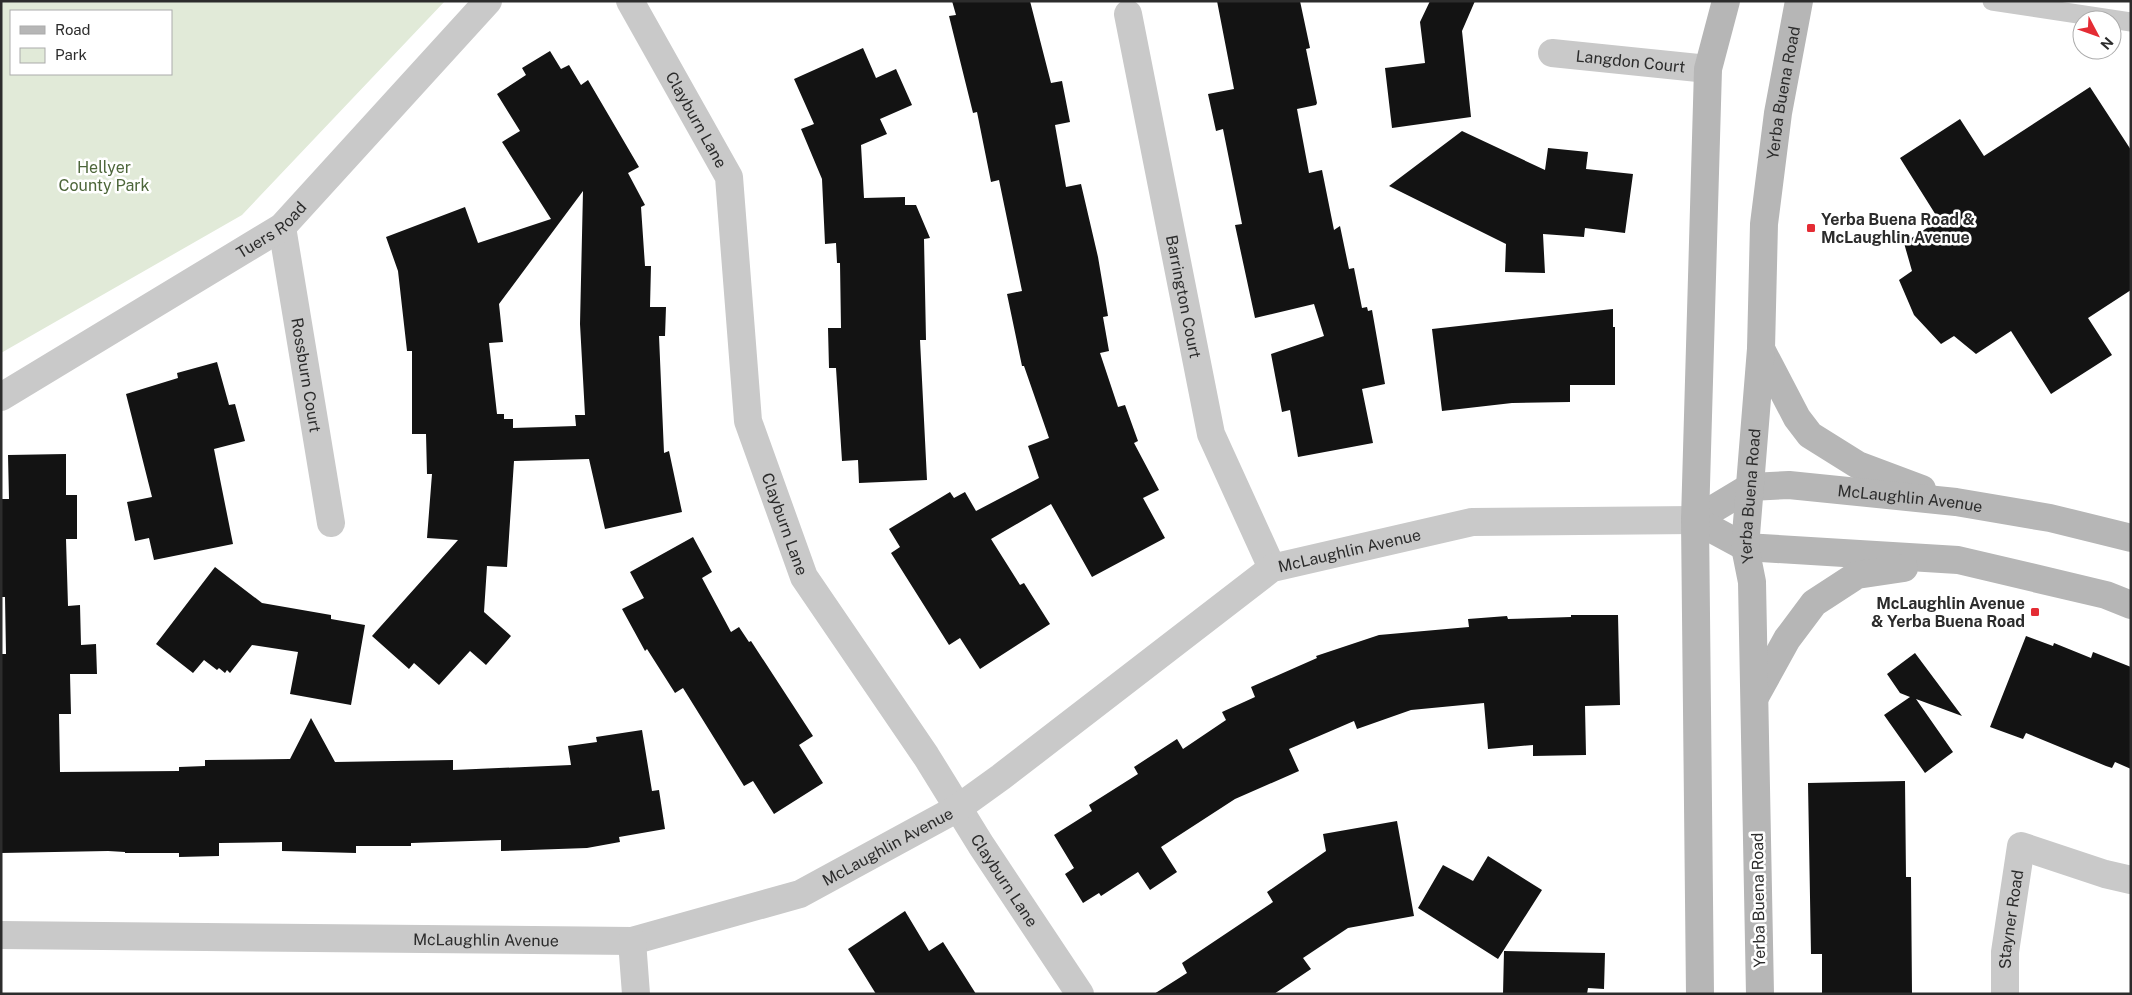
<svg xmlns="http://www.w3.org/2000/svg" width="2132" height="995" font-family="'Public Sans',sans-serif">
	<rect width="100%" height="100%" fill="#fff"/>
	<path fill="#e1ead8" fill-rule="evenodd" d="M1 1H445L242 215 1 353ZM11 11H171V74H11Z"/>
	<g fill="#131313" fill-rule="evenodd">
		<path d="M952 1H1030L1051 83 1062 81 1070 122 1055 125 1066 187 1081 184 1098 257 1108 316 1103 317 1109 351 1100 353 1118 407 1125 405 1138 441 1134 443 1159 490 1143 498 1165 538 1092 577 1051 504 991 539 1020 585 1024 583 1050 624 980 669 960 638 949 645 891 553 900 547 889 529 950 492 954 498 965 492 976 511 1039 478 1028 446 1049 438 1024 366H1022L1007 294 1022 291 999 180 991 182 977 112 973 113 949 16 956 15Z"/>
		<path d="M1217 1H1300L1310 48 1306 49 1317 103 1316 105 1297 109 1309 173 1322 170 1334 230 1340 226 1349 269 1354 268 1362 308 1367 307 1368 311 1372 310 1385 384 1362 389 1373 443 1298 457 1290 410 1282 412 1271 354 1324 336 1314 304 1255 318 1235 225 1242 224 1223 129 1216 131 1208 94 1234 89Z"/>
		<path d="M1430 1H1475L1462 31 1471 117 1392 128 1385 68 1425 63 1420 22Z"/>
		<path d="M863 48 876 78 896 69 912 105 880 119 887 134 861 145 864 198 905 197V205H916L930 238 924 239 926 340H920L927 480 859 483 858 460 842 461 836 368H829L828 328H841L840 263H837L836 243 825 244 822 179 801 129 814 124 794 79Z"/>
		<path d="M550 51 561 69 569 65 581 85 588 80 639 167 628 173 645 205 641 207 645 266H651L650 307H666L665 336H659L664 453 669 451 682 512 605 529 589 459 514 461 507 567 487 566 484 612 511 636 486 665 470 651 439 685 414 663 409 669 372 636 458 540 427 538 432 474H427L426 434H412V351H407L398 271 386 237 465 207 478 243 551 219 502 142 520 131 497 94 526 75 522 68ZM583 191 580 324 585 415H575L576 426 513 428V419H504V414H497L489 343 503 342 499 304Z"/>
		<path d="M2090 87 2131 150V290L2088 318 2112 355 2051 394 2011 331 1976 354 1954 336 1941 344 1914 315 1899 280 1912 271 1904 243 1939 220 1900 158 1960 119 1984 156Z"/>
		<path d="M1462 131 1545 170 1548 148 1588 152 1586 169 1633 174 1625 233 1585 228 1584 237 1543 234 1545 273 1505 272 1506 244 1389 186Z"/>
		<path d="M1613 309V327H1615V385H1570V402L1512 403 1442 411 1432 329Z"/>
		<path d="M217 362 229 405 235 404 245 441 214 449 233 544 154 560 149 538 135 541 127 502 152 497 126 394 178 378 177 373Z"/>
		<path d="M66 454V495H77V539H66L68 606 80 605 81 645 96 644 97 674H70L71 714H59L60 772 179 771V767L205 766V760L290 759 311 718 335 762 453 760V770L571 765 568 746 597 742 596 737 642 730 652 791 659 790 665 829 619 837 620 842 587 848 501 851V840L411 843V846H356V853L282 851V842L219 843V856L179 857V853H125V852L108 851 1 853V654H6L5 597H1V499H9L8 455Z"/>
		<path d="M693 537 712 572 702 578 731 632 739 627 749 642 751 641 813 736 799 745 823 783 774 814 753 781 744 786 683 688 675 693 647 649 645 651 622 609 644 598 630 572Z"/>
		<path d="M215 567 262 603 331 615V619L365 625 351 705 290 694 298 652 252 645 230 673 227 670 225 673 219 668 217 670 204 660 193 673 156 644Z"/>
		<path d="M1571 615H1618L1620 705 1585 706 1586 755 1533 756V745L1488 749 1484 703 1411 710 1357 729 1354 721 1289 749 1299 771 1235 799 1161 847 1177 872 1150 890 1138 872 1101 896 1099 893 1083 903 1065 874 1074 868 1054 835 1092 811 1089 805 1138 774 1134 767 1177 739 1183 749 1226 720 1222 712 1255 697 1251 687 1317 658 1316 656 1379 635 1469 627 1468 619 1507 616 1508 619 1571 617Z"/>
		<path d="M2026 636 2053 646 2054 643 2091 658 2093 652 2131 667V769L2115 762 2112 768 2106 766 2026 733 2023 739 1990 727Z"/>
		<path d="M1915 653 1962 716 1916 699 1953 752 1925 773 1884 715 1910 697 1900 693 1887 674Z"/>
		<path d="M1905 781 1906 877H1911L1912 994H1822V954H1811L1808 783Z"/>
		<path d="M1397 821 1414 916 1348 928 1303 958 1311 969 1274 994H1154L1187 973 1182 963 1273 902 1267 892 1326 851 1323 834Z"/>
		<path d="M1488 856 1542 890 1498 959 1418 908 1443 865 1473 881Z"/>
		<path d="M905 911 929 951 943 942 976 994H876L848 949Z"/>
		<path d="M1504 951 1605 953 1604 989 1588 988 1587 994H1503Z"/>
	</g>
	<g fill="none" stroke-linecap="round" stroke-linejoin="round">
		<path stroke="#c9c9c9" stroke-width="19" d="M1992 1 2131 22"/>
		<g stroke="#c9c9c9" stroke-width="28">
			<path id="s1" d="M630 1 729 177 748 421 804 577 926 756 981 845 1080 994"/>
			<path id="s2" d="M1128 14 1211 434 1272 568"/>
			<path id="s3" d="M1552 53 1708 69"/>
			<path id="s4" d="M282 227 331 523"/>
			<path id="s5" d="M1 397 282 227 488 1"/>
			<path id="s6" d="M1 935 632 941 800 894 958 808 1001 777 1272 568 1472 522 1695 520"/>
			<path d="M632 941 636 994"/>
			<path id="s7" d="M2005 994V952L2021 846 2105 874 2131 880"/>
		</g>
		<g stroke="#b6b6b6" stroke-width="28">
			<path d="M1761 349 1797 418 1810 435 1858 465 1922 489"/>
			<path id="s8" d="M1695 520 1750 487 1789 485 1956 502 2050 518 2131 538"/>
			<path d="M1695 520 1745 547 1958 560 2106 595 2131 605"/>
			<path d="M1755 697 1787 639 1814 603 1857 575 1904 568"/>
			<path d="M1700 994 1695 520 1708 69 1726 1"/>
			<path id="s9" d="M1760 994 1752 582 1745 547 1761 349 1764 224 1778 113 1799 1"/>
		</g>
	</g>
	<g fill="#e42c34" stroke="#fff" stroke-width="2">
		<rect x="1806" y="223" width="10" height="10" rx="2.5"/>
		<rect x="2030" y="607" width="10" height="10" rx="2.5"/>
	</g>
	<g text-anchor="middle" stroke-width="5" stroke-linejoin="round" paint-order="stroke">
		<g font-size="16" fill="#2c2c2c" stroke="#fff">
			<text dy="6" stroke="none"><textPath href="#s3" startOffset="79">Langdon Court</textPath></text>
			<text dy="6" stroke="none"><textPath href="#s9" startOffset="904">Yerba Buena Road</textPath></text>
			<text dy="6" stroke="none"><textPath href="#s1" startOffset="136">Clayburn Lane</textPath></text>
			<text dy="6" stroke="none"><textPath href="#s5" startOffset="318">Tuers Road</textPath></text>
			<text dy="6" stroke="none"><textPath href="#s2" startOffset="288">Barrington Court</textPath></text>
			<text dy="6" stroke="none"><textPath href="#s4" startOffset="150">Rossburn Court</textPath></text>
			<text dy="6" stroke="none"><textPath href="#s9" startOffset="499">Yerba Buena Road</textPath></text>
			<text dy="6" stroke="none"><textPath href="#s8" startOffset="225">McLaughlin Avenue</textPath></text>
			<text dy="6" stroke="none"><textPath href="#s1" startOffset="556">Clayburn Lane</textPath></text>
			<text dy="6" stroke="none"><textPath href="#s6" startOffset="1460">McLaughlin Avenue</textPath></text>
			<text dy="6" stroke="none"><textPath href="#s6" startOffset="905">McLaughlin Avenue</textPath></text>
			<text dy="6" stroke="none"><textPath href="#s1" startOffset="976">Clayburn Lane</textPath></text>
			<text transform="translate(1758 900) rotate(-91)" y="6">Yerba Buena Road</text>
			<text dy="6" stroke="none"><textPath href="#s7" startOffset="75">Stayner Road</textPath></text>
			<text dy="6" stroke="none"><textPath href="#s6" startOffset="485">McLaughlin Avenue</textPath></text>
		</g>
		<g font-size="16" fill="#4d663a" stroke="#fff">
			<text x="104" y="173">Hellyer<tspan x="104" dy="18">County Park</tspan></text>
		</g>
		<g font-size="16" font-weight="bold" fill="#2c2c2c" stroke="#fff" text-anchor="start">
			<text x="1821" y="225">Yerba Buena Road &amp;<tspan x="1821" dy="18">McLaughlin Avenue</tspan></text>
			<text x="2025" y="609" text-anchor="end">McLaughlin Avenue<tspan x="2025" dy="18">&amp; Yerba Buena Road</tspan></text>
		</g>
	</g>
	<rect width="2132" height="995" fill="none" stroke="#2c2c2c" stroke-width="5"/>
	<rect x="10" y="10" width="162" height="65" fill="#ffffff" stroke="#ababab"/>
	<rect x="20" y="26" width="25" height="8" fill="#b6b6b6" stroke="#ababab"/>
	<text x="55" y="35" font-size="15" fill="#2c2c2c">Road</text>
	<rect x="20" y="48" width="25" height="15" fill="#e1ead8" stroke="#ababab"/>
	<text x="55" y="60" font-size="15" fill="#2c2c2c">Park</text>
	<g transform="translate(2097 35) rotate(131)"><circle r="24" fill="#ffffff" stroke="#ababab"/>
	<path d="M0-4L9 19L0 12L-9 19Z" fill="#e42c34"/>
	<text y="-8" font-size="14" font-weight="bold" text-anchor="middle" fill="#2c2c2c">N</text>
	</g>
</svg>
